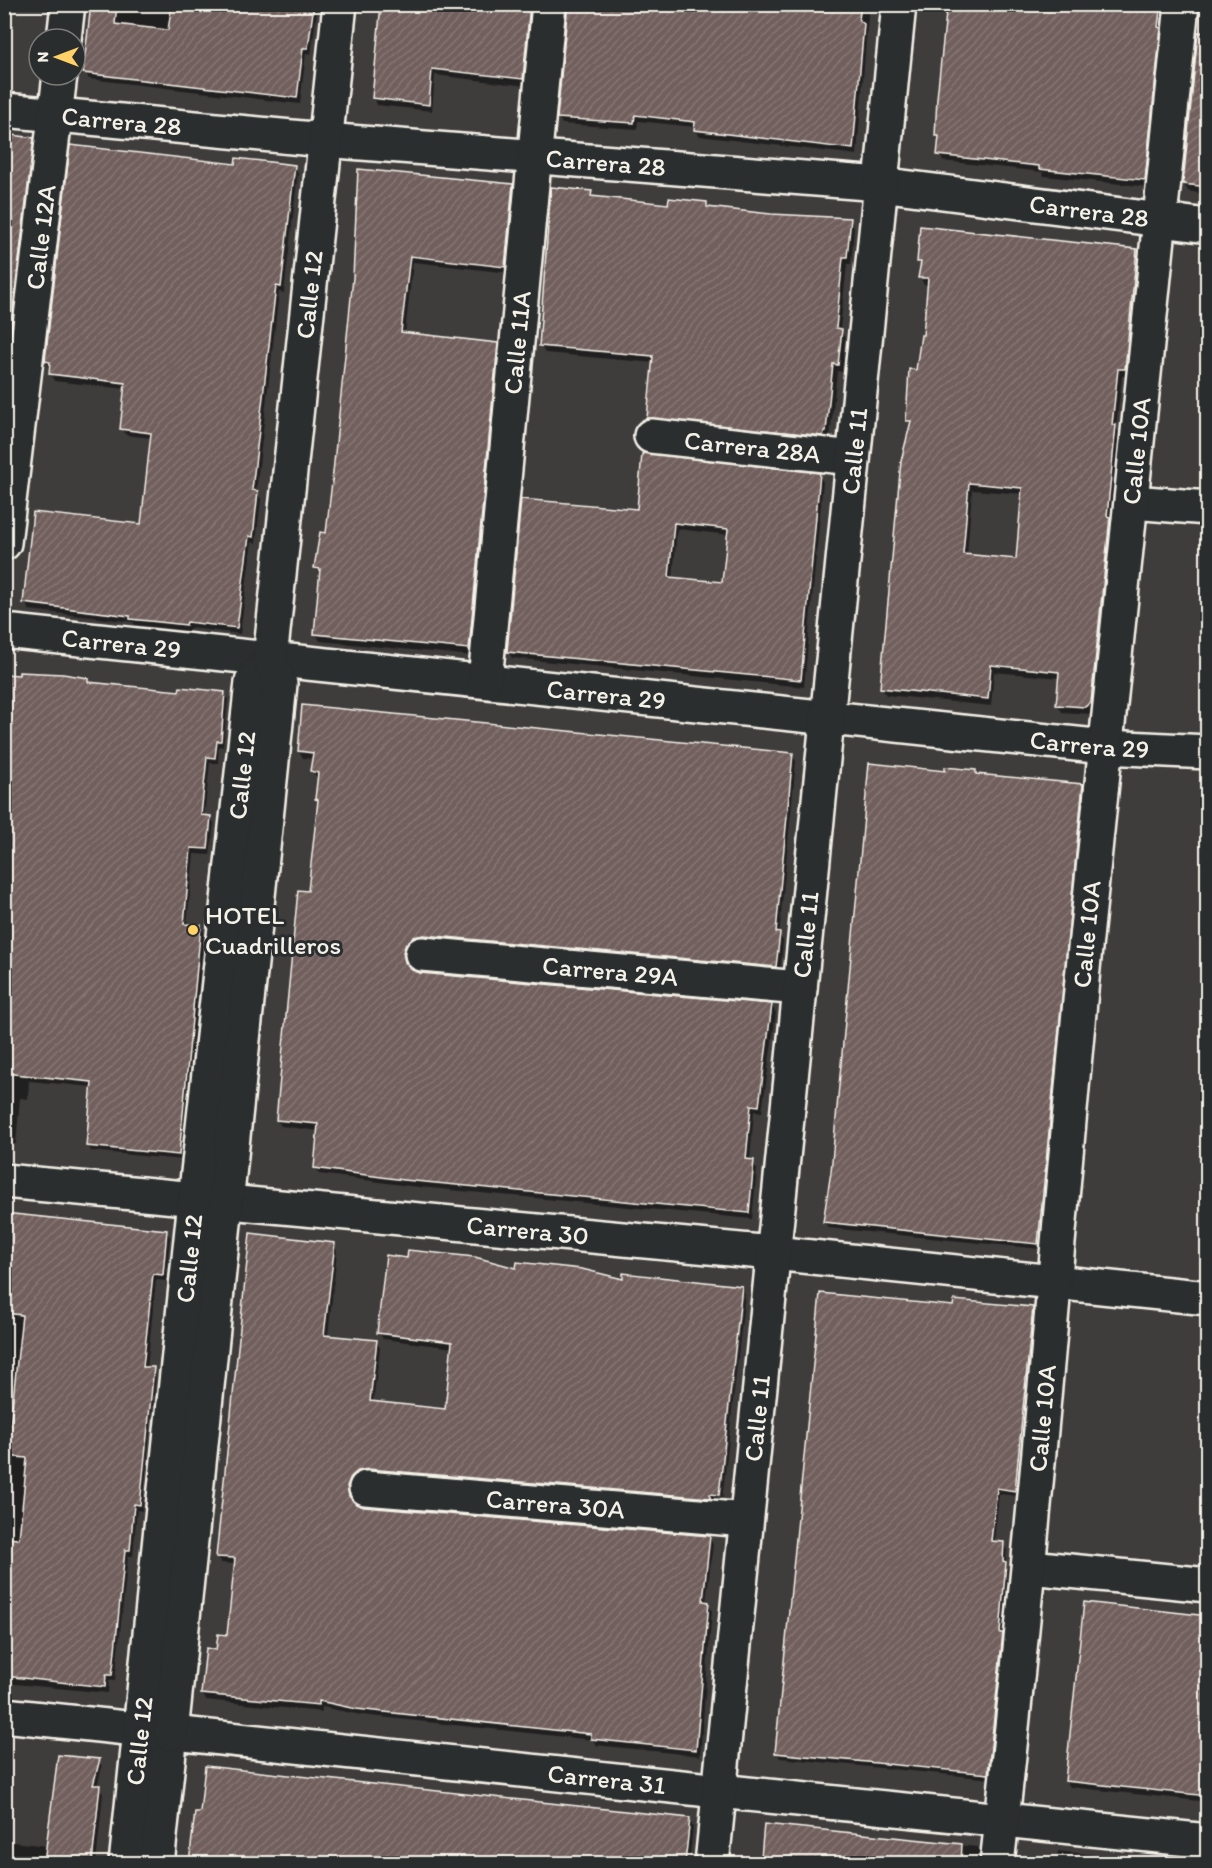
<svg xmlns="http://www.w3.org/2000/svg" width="1212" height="1868" font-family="Itim,sans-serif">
	<defs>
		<pattern id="building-hatch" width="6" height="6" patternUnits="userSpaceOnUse" patternTransform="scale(1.5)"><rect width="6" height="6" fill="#715f5d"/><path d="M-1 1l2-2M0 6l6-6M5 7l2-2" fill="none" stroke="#867674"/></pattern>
	</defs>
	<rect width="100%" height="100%" fill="#3f3c3c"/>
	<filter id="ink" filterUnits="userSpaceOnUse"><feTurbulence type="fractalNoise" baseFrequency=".0167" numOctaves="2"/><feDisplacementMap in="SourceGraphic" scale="12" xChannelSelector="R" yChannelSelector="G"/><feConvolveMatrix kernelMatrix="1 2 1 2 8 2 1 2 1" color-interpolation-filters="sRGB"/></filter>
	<g filter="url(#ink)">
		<g fill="#0007" fill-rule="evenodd">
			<path d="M93 4H318L311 54 306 53 300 104 89 79 85 72Z"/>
			<path d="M382 4H535L526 86 435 75 432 111 377 105 374 98Z"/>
			<path d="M569 4H869L857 155 699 136 695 127 638 121 637 129 562 124 559 118Z"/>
			<path d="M948 4H1168L1149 187 1044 176 1042 172 943 161 939 154 940 142 937 135Z"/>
			<path d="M1202 4H1208V195L1188 191 1184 184Z"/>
			<path d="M4 136 33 139 37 147 11 364H4Z"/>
			<path d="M237 166H294L298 173 284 293 279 292 256 492 261 499 256 543 252 542 240 634 190 628 189 631 163 628 135 625 133 622 29 610 25 603 142 526 152 438 126 435 122 429 126 389 54 381 46 361Z"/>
			<path d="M512 186 516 193 509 273 413 262 405 334 497 344 501 351 473 656 320 641 316 634 320 575 316 568 327 534 354 278Z"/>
			<path d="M591 192 594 198 669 205 706 204 709 208 771 215 850 219 854 227 851 264H847L840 330 845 338 842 372 837 371 830 438 827 437V443L653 425 649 418 654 363 545 353 540 345Z"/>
			<path d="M1136 250 1140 257 1129 376H1122L1116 428 1119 433 1111 521 1114 525 1095 710 1090 714 1062 712 1057 704 1060 678 994 672 991 706 886 695 882 688 911 426 908 420 924 336 929 285H924L920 277 922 267 918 261ZM972 490 1023 494 1018 561 967 556Z"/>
			<path d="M819 475 823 482 804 687 512 658 508 651 638 511ZM677 529 729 535 724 584 673 579Z"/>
			<path d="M4 676 88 680 90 684 180 693H224L228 699 223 747 219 746 218 763H210L204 817H210L214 823 210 855 194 854 187 925 200 926 204 932 182 1160 91 1151 88 1145 93 1087 29 1081 28 1099 20 1098 16 1144 4 1143Z"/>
			<path d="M299 751 792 755 796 761 779 935 783 941 780 973 410 951 406 960 411 971 420 974 772 1006 776 1013 762 1112 754 1111 750 1161 757 1169 752 1219 409 1186 319 1174 315 1167 319 1131 281 1126 277 1120 310 893 319 804 316 799 318 778 311 771 314 759 303 758Z"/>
			<path d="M975 772 977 775 1082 785 1085 791 1041 1249 828 1228 825 1222 832 1172 947 773Z"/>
			<path d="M4 1215 166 1231 170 1237 166 1281 156 1280 147 1368 153 1369 156 1375 142 1511 137 1510 133 1556H128L115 1681 109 1680 108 1693 4 1683Z"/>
			<path d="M334 1245 337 1252 328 1337 376 1341 380 1348 373 1403 446 1410 453 1348 383 1339 379 1332 518 1269 624 1281 741 1287 745 1294 722 1501H720L743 1291H740L717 1500H713V1504L354 1484 350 1494 355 1505 364 1508 709 1537 713 1544 706 1603 712 1610 700 1756 596 1745 593 1740 361 1715 322 1707V1712L206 1700 202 1694 217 1651 228 1636 236 1564 221 1563 218 1556Z"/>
			<path d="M955 1308 1032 1309 1036 1315 1018 1496 999 1494 994 1543 1003 1544 1007 1550 1005 1564 1008 1569 1003 1637 1005 1640 991 1779 780 1758 776 1752Z"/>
			<path d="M1208 1617V1802L1070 1787 1066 1781Z"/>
			<path d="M99 1761 102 1767 97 1787 103 1793 96 1864H4V1841L48 1846Z"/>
			<path d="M689 1819 693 1827 689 1864H191L194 1835Z"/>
			<path d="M766 1826 978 1847 981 1854 980 1864H762Z"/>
			<path d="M1058 1851 1180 1864H1057Z"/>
		</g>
		<g fill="url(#building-hatch)" stroke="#f4f1e8" stroke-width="1.5" fill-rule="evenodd">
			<path d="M91 4H117L115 24 168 30 172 4H314L308 48H303L297 98 83 73Z"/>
			<path d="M381 4H530L523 79 432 69 429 105 372 98Z"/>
			<path d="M568 4H861L859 20 864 24 853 149 694 130 695 122 635 115 634 123 557 118Z"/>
			<path d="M947 4H1156L1155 9 1160 10 1158 27 1161 28 1145 180 1039 169V166L937 155 939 136H935L937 98Z"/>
			<path d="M1198 32 1208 33V187L1183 184Z"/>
			<path d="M4 134 34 138 7 357 4 356Z"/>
			<path d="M70 145 235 164 236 158 295 165 281 287 276 286 252 490 258 491 253 537 249 536 237 628 187 622 186 625 159 622 130 619V616L23 603 33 512 141 524 151 433 120 429 125 383 49 374 50 362 45 361Z"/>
			<path d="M358 169 513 184 505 267 410 256 401 332 498 343 469 649 314 634 320 569 314 568 320 532 326 533 332 482 353 278Z"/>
			<path d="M551 187 592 191 591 196 630 200 668 204 669 198 707 202V207L771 214 851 218 847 257H843L836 328 842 329 838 365 833 364 826 431H824L823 436 647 418 653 356 539 346Z"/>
			<path d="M920 226 1137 249 1125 369H1118L1112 425H1116L1107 516 1110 517 1091 702 1085 707 1056 705 1059 672 991 665 988 699 880 688 901 461 911 421H906L909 369 916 370 921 335H923L928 278H918L921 262H917ZM969 483 1022 488 1016 559 963 554Z"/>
			<path d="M644 453 820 473 801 680 507 652 521 499 637 509 642 454ZM674 523 728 529 722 582 669 577Z"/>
			<path d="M19 672 63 674 88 678V682L179 691 180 687 225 692 221 741H217L215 758 207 757 201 815 211 816 208 849 191 848 184 924 201 925 179 1155 86 1146 92 1082 4 1073V674L19 675Z"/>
			<path d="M302 705 793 753 776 932 780 933 776 967 424 935 414 937 406 944 403 952 405 962 412 970 420 973 772 1004 759 1106 751 1105 746 1159 754 1160 749 1213 404 1180 314 1168 318 1124 276 1120 298 890 308 891 318 800 315 799 318 773 310 771 313 753 298 751Z"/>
			<path d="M869 763 945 771V767L976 770V774L1083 784 1038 1244 823 1222 831 1172Z"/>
			<path d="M4 1213 167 1230 163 1275 153 1274 143 1367H154L140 1505 134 1504 130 1550H125L114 1660 112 1675H106L105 1687 4 1676V1538L19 1539 27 1458 4 1456V1427H10L22 1315 4 1313Z"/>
			<path d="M250 1233 335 1243 324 1335 377 1340 370 1401 408 1405 445 1409 452 1342 377 1333 386 1255 407 1258 408 1250 475 1257 516 1268 517 1262 582 1269 623 1279V1273L742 1286 719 1495 710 1494V1498L368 1469 358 1471 351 1477 347 1486 349 1496 356 1504 364 1507 710 1536 703 1601 709 1602 696 1750 591 1739V1734L356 1709 319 1701V1705L201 1694 206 1648 216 1650 218 1634 227 1635 235 1558 216 1557Z"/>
			<path d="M820 1293 953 1306 954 1300 1033 1307 1015 1491 997 1488 991 1541 1004 1542 1003 1561 1006 1562 1000 1633H1003L988 1774 775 1753Z"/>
			<path d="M1084 1602 1208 1616V1796L1065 1781Z"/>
			<path d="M58 1755 100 1759 93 1785H100L92 1863H44Z"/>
			<path d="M205 1766 690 1818 685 1863H189L195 1812H200Z"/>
			<path d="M764 1824 962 1844 961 1863H767L768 1859 761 1858Z"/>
		</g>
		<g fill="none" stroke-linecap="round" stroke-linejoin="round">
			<g stroke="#f4f1e8" stroke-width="38">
				<g id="minor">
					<path d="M64 39 68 4"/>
					<path id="s1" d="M4 110 324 140 880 184 1208 226"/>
					<path id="s2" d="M651 436 853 458"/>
					<path d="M1132 502 1208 508"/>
					<path id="s3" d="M4 543 60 75"/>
					<path id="s4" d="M270 659 1105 747 1208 752"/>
					<path id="s5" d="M485 681 549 4"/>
					<path id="s6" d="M422 954 800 988"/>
					<path id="s7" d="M4 1181 773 1253 1208 1298"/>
					<path id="s8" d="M366 1488 746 1520"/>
					<path d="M1030 1567 1208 1585"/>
					<path d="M719 1791 1208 1841"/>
					<path d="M126 1864 140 1730"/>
					<path d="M157 1864 171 1733"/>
					<path id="s9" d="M997 1864C1032 1559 1056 1253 1085 948 1116 633 1151 319 1182 4"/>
				</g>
			</g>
			<g stroke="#f4f1e8" stroke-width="38">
				<g id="tertiary">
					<path id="s10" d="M4 631 270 659"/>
					<path id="s11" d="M4 1715 719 1791"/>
					<path id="s12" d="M140 1730 195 1200 252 682 270 659"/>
					<path id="s13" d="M171 1733 280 684 270 659 340 4"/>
					<path id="s14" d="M712 1864 899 4"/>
				</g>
			</g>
			<use href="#minor" stroke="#2a2d2e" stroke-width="33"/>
			<use href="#tertiary" stroke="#2a2d2e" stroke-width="33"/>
		</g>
	</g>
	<circle fill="#ffd166" stroke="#2a2d2e" stroke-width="2" cx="193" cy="930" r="6"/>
	<g text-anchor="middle" stroke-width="6" stroke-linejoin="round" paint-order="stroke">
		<g font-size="26" fill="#f4f1e8" stroke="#2a2d2e">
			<text dy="9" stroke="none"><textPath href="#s1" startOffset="118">Carrera 28</textPath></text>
			<text dy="9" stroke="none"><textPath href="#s1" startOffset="604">Carrera 28</textPath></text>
			<text dy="9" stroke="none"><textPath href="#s1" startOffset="1090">Carrera 28</textPath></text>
			<text dy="9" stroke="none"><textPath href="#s3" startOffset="308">Calle 12A</textPath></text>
			<text dy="9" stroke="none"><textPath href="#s13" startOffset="1448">Calle 12</textPath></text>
			<text dy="9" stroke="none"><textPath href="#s5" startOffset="340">Calle 11A</textPath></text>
			<text dy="9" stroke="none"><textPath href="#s2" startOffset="102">Carrera 28A</textPath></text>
			<text dy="9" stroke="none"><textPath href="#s14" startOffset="1420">Calle 11</textPath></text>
			<text dy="9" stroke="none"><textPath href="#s9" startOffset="1420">Calle 10A</textPath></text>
			<text dy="9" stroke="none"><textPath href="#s10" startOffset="118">Carrera 29</textPath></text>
			<text dy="9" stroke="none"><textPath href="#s4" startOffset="338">Carrera 29</textPath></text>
			<text dy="9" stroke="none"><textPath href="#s4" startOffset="824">Carrera 29</textPath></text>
			<text dy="9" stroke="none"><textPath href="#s12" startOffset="960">Calle 12</textPath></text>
			<text dy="9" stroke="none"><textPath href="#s14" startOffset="934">Calle 11</textPath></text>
			<text dy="9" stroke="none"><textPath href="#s9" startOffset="934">Calle 10A</textPath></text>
			<text dy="9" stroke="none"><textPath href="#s6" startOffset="189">Carrera 29A</textPath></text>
			<text dy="9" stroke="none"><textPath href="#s7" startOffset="526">Carrera 30</textPath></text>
			<text dy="9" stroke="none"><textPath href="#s12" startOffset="474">Calle 12</textPath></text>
			<text dy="9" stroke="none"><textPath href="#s14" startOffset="448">Calle 11</textPath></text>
			<text dy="9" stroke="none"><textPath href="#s9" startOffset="448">Calle 10A</textPath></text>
			<text dy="9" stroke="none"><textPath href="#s8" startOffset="190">Carrera 30A</textPath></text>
			<text transform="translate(139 1741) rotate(-84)" y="9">Calle 12</text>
			<text dy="9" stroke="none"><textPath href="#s11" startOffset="606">Carrera 31</textPath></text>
		</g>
		<g font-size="26" fill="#f4f1e8" stroke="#2a2d2e" text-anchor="start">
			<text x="205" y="924">HOTEL<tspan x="205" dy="30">Cuadrilleros</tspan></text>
		</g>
	</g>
	<rect width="1212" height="1868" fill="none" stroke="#2a2d2e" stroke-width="24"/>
	<rect x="12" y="12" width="1188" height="1844" fill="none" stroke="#f4f1e8" stroke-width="2" filter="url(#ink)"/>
	<g transform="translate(57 57) rotate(270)"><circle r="28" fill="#2a2d2e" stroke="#7b7b78" stroke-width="1.5"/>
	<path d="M0-4.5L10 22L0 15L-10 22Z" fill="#ffd166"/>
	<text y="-9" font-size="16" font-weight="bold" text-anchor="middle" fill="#f4f1e8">N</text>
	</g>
</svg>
